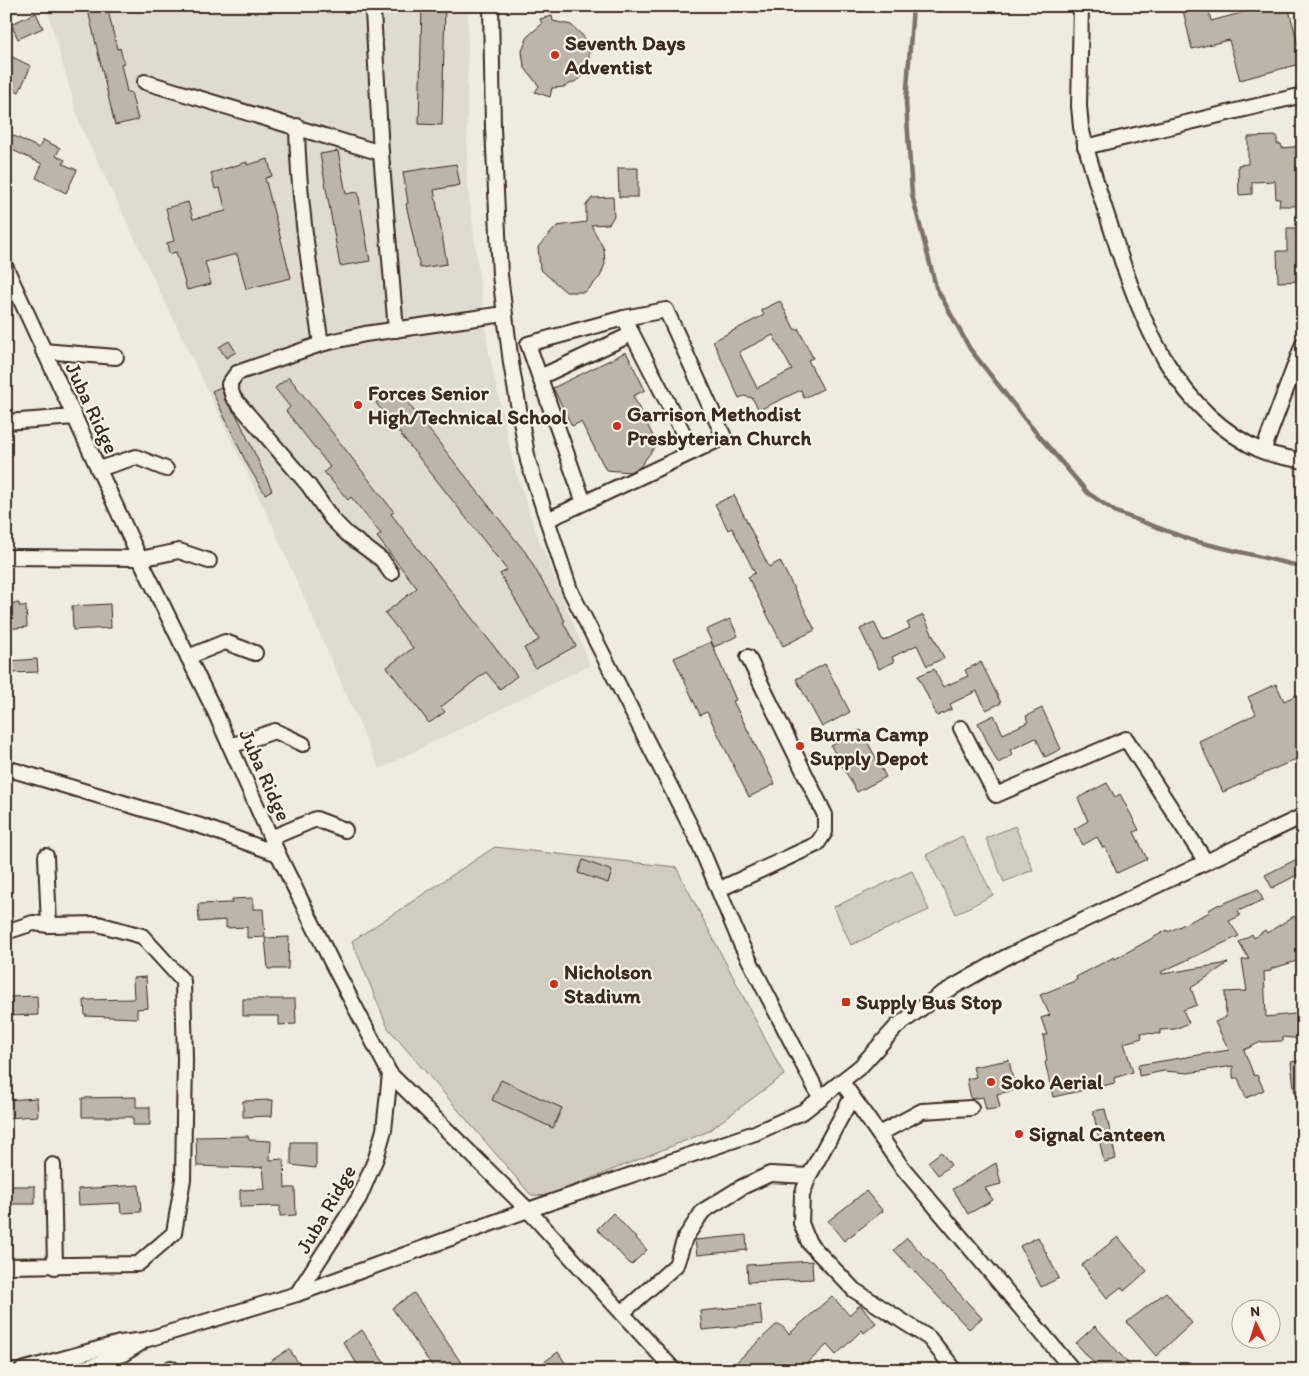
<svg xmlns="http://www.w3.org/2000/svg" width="1309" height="1376" font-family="Itim,sans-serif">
	<rect width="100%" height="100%" fill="#efebe0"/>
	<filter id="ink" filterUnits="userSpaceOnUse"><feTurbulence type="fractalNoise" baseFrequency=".02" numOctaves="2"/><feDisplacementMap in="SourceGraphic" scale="10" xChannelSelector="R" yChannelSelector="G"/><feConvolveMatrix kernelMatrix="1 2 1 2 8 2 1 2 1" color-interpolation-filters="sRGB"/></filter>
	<g filter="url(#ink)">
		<path fill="#e0dbd0" d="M46 6H468L467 178 488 347 513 463 538 537 590 665 379 769 273 527 80 125Z"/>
		<g fill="#d1cbc0" stroke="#867a6f">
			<path d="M1015 826 1033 870 1004 882 986 838Z"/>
			<path d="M962 836 993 895 956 914 926 855Z"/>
			<path d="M495 847 676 867 784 1075 707 1132 547 1196 531 1195 388 1028 352 941Z"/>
			<path d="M912 871 929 910 851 945 834 907Z"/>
		</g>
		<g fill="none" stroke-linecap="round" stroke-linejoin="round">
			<path stroke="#7e7266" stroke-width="4.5" d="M913 6 906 102 912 195 936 287 970 349 1028 423 1088 493 1116 512 1194 541 1303 567"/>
		</g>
		<g fill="#bdb5aa" stroke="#3b2a1e" fill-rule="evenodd">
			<path d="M87 6H107L117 49 120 48 124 63 121 64 127 92H131L138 120 115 125Z"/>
			<path d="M422 6H445L442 125 419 124Z"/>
			<path d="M1182 6H1208L1211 21 1267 6H1288L1303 63 1240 80 1229 40 1192 49Z"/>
			<path d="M36 13 43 28 18 39 11 24Z"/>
			<path d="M552 16 553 21 571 25 583 36 589 51V59L583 74 578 80 564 87 552 88 550 97 535 92 539 86 524 67 522 51 528 36 542 24 540 19Z"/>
			<path d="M6 54 31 66 19 92 6 86Z"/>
			<path d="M6 132 39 148 43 140 60 148 56 156 65 160 63 164 77 170 66 193 36 178 42 164 6 147Z"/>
			<path d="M1277 136V144H1281L1282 148 1303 146V206H1279L1280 199H1276L1275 181 1252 182V194L1239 195 1238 165 1248 164V137Z"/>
			<path d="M338 151 346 194 358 192 370 261 340 266 320 154Z"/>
			<path d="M268 159 272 176 265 178 291 278 246 289 237 254 205 262 211 284 187 290 176 252 169 254 167 243 174 241 166 208 188 202 193 219 226 211 220 188 215 189 211 173 247 162V165Z"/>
			<path d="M456 164 460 185 434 190 447 264 420 268 406 204 408 203 403 172Z"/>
			<path d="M618 168H638V197H619Z"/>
			<path d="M613 197 614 216 609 224 591 225 604 249 605 264 600 277 585 292H566L540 269 538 247 557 226 586 222V205L592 198Z"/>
			<path d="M1287 228H1303V281L1278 282 1277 251H1287Z"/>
			<path d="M780 301 795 330 798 328 813 358 808 360 823 389 804 398 801 390 759 410 752 398 744 396 739 398 713 341 764 315 761 310ZM773 335 792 370 757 388 739 352Z"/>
			<path d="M229 341 236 352 226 358 219 347Z"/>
			<path d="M626 352 645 390 633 396 657 444 639 468 630 472 606 470 581 422 572 426 553 388Z"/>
			<path d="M289 377 394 512 391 514 517 676 500 689 486 672 441 707 445 712 429 723 387 667 413 648 385 613 417 588 377 537 381 534 351 497 348 500 324 472 330 467 286 411 290 407 275 388Z"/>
			<path d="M221 387 225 400 238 418 272 490 265 494 247 464 212 391Z"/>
			<path d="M396 388 526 553 565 621 563 622 576 646 535 668 524 648 539 640 500 574 507 570 376 403Z"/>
			<path d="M734 495 769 567 780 561 815 630 783 646 748 577 755 573 732 528 728 530 715 504Z"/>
			<path d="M19 603V606H26L27 627 6 629V604Z"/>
			<path d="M110 604 111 628 73 630 72 606Z"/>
			<path d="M923 615 944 658 927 666 917 645 892 657 894 662 879 669 860 629 874 622 883 641 910 628 907 623Z"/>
			<path d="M730 619 738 636 714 647 706 630Z"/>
			<path d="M711 642 736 700 733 701 775 784 749 797 707 712 700 715 674 658Z"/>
			<path d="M37 659 38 672 10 673 9 661Z"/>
			<path d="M981 662 1001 703 986 710 977 691 950 704 952 709 937 716 918 676 934 669 943 687 968 676 965 670Z"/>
			<path d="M825 664 850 712 822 727 796 679Z"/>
			<path d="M1276 684 1284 701 1303 692V756L1223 792 1199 741 1256 714 1248 697Z"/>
			<path d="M1042 708 1061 749 1045 757 1036 738 1010 750 1013 755 998 763 978 723 994 715 1003 734 1028 722 1026 716Z"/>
			<path d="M861 730 886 777 857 792 831 746Z"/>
			<path d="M1107 783 1115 797 1120 794 1139 830 1134 832 1147 859 1117 873 1105 847 1103 848 1097 837 1083 845 1074 829 1088 821 1078 798Z"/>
			<path d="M1303 856V872L1272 888 1265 875Z"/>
			<path d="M583 860 612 871 608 883 578 873Z"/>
			<path d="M1258 889 1263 900 1238 911 1240 916 1229 921 1239 936 1161 972 1162 974 1228 963 1191 988 1197 1005 1183 1010 1189 1023 1175 1029 1160 1030V1034L1141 1033 1142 1038 1124 1043 1133 1072 1114 1078 1115 1083 1053 1097 1045 1062 1047 1061 1043 1035H1047L1041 1018 1050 1015 1040 995 1077 980 1076 977 1114 957 1115 959 1167 930 1168 932 1210 912 1209 910 1219 904 1220 905Z"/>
			<path d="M253 898V909H263L265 937 247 938V927L226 928V920L199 922 198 904 232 903V899Z"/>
			<path d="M1294 916 1303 928V959L1271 969V971L1264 972 1266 1017 1303 1013V1039L1283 1037V1041L1261 1042 1244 1050 1254 1076 1257 1075 1264 1090 1246 1098 1238 1078H1233V1066L1188 1073 1164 1071 1139 1076 1138 1065 1229 1050 1215 1022 1226 1017 1225 992 1247 991 1242 960 1249 959 1239 942 1252 934 1254 938 1265 930 1267 933Z"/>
			<path d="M289 937 288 969H268L265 938Z"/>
			<path d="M146 977 148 1008 137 1009V1018L85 1016 84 1000 134 999 133 978Z"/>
			<path d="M37 996 38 1015 6 1016V997Z"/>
			<path d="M243 999H295L296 1024 279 1025V1016H243Z"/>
			<path d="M1009 1060 1015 1090 997 1094 1000 1108 986 1110 983 1097 971 1099 967 1079 976 1077 973 1067Z"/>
			<path d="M1303 1060V1096H1295L1291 1062Z"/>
			<path d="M501 1080 562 1108 553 1128 492 1100Z"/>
			<path d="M136 1097V1107H150V1125H133V1117H82V1098Z"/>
			<path d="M37 1098 38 1116 6 1118V1100Z"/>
			<path d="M273 1100 272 1116 243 1117V1101Z"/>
			<path d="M1105 1109 1116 1159 1104 1162 1093 1111Z"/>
			<path d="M248 1136 249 1140 271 1141 270 1160 284 1159 285 1188H295L296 1215 280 1216V1206L240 1207V1190L265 1189 263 1167 251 1168 197 1166 196 1137Z"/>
			<path d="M291 1142H316V1168L291 1165Z"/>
			<path d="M941 1152 951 1165 938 1175 928 1162Z"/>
			<path d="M996 1163 1001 1184 985 1188 993 1200 968 1214 953 1189Z"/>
			<path d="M139 1185 141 1212 121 1213 120 1203 79 1205 78 1189Z"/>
			<rect x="6" y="1186" width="29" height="18"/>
			<path d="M866 1191 883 1211 844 1241 828 1221Z"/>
			<path d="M613 1213 647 1250 631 1265 597 1229Z"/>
			<path d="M746 1235 747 1250 697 1255 695 1240Z"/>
			<path d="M1038 1237 1059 1278 1041 1287 1020 1246Z"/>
			<path d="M1118 1237 1147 1271 1124 1291 1121 1287 1107 1298 1082 1265Z"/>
			<path d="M907 1238 982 1318 969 1329 894 1250Z"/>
			<path d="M812 1261 813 1279 748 1282 747 1265Z"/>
			<path d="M1166 1292 1192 1323 1156 1356 1127 1322Z"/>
			<path d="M414 1293 466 1370H435L392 1308Z"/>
			<path d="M832 1296 849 1315 860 1305 876 1323 864 1333 862 1330 836 1355 827 1345 800 1370H728L776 1325H781L789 1334Z"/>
			<path d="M760 1305 762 1324 702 1330 700 1311Z"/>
			<path d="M1095 1326 1134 1370H1100L1076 1343Z"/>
			<path d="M362 1330 389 1370H361L343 1342Z"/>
			<path d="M289 1349 303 1370H257Z"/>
			<path d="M558 1352 570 1370H533Z"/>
		</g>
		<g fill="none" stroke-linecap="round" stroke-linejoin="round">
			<g stroke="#3b2a1e" stroke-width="18">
				<g id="minor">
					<path d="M491 6 493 128 500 275 511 363 528 461 570 590 698 841 741 944 821 1099"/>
					<path d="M1081 6 1079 106 1081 127C1090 166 1103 203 1115 240 1142 323 1176 412 1262 451 1274 456 1290 458 1303 461"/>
					<path d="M373 11 381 153 396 330"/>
					<path d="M145 82 381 153"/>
					<path d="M297 126C298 200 310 272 321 344"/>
					<path d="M1085 147 1303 95"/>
					<path d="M6 268 140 559 215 712 278 854 332 963 390 1074 384 1130 376 1158 359 1198 297 1294"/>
					<path d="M624 318 693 452"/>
					<path d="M43 351 116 357"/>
					<path d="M540 377 632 334"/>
					<path d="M6 422 75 417"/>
					<path d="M1263 451 1303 344"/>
					<path d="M98 469 136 457 166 469"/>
					<path d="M547 520C606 493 665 465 724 437L666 310 624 318 528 344 584 503"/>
					<path d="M6 557 139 558"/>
					<path d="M140 559 179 551 209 561"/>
					<path d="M391 573 382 560 347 534 332 519 309 486 233 397 229 384 237 373 321 344 365 334 504 314"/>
					<path d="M188 657 225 642 255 653"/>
					<path d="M961 728 996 795 1126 739 1206 862"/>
					<path d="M230 746 275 731 303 744"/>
					<path d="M6 768 204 827 278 854"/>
					<path d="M271 838 316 819 345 830"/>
					<path d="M46 856 49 925"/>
					<path d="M720 889 817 844 825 832V815L748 657"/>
					<path d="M6 932 33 923 49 925 98 924 142 936 183 981 185 1059 183 1179 174 1233 138 1264 6 1266"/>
					<path d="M390 1074 528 1210 674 1370"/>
					<path d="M842 1082 901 1166 1073 1370"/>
					<path d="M852 1097 809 1176 802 1195 801 1223 809 1243 854 1290 929 1338 955 1370"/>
					<path d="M879 1134 922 1111 971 1108"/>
					<path d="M53 1165 55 1267"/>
					<path d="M622 1313 676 1265 685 1238 703 1211 742 1187 770 1174 809 1176"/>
					<path d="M171 1368 172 1370"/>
					<path d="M22 1370 120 1343 145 1340 297 1294 528 1210 755 1133 804 1111 861 1066 897 1026 941 994 1004 958 1303 816"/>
					<path d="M81 1370 123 1354 141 1343"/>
				</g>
			</g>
			<use href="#minor" stroke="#f7f3e8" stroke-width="14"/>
		</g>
	</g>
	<g fill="#c8321e" stroke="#f7f3e8" stroke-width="2">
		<circle cx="555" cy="55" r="5"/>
		<circle cx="358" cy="405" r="5"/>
		<circle cx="617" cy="426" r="5"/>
		<circle cx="800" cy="746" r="5"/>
		<circle cx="554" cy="984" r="5"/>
		<rect x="841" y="997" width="10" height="10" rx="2.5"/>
		<circle cx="991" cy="1082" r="5"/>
		<circle cx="1019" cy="1134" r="5"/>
	</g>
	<g text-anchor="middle" stroke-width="4.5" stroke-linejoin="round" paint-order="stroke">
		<g font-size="21" font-weight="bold" fill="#3b2a1e" stroke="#f7f3e8" text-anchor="start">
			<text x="565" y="50">Seventh Days<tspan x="565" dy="24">Adventist</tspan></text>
			<text x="368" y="400">Forces Senior<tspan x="368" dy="24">High/Technical School</tspan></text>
			<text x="627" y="421">Garrison Methodist<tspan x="627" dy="24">Presbyterian Church</tspan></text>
			<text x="810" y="741">Burma Camp<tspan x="810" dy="24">Supply Depot</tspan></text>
			<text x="564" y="979">Nicholson<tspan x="564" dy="24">Stadium</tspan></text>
			<text x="856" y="1009">Supply Bus Stop</text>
			<text x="1001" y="1089">Soko Aerial</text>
			<text x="1029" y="1141">Signal Canteen</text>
		</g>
		<g font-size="21" fill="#3b2a1e" stroke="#f7f3e8">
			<text transform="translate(92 408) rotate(65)" y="7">Juba Ridge</text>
			<text transform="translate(265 775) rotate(66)" y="7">Juba Ridge</text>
			<text transform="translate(326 1209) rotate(-60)" y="7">Juba Ridge</text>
		</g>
	</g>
	<rect width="1309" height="1376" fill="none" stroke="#f7f3e8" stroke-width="25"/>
	<rect x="12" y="12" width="1284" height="1351" fill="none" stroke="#3b2a1e" stroke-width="2" filter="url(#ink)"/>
	<g transform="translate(1256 1324) rotate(356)"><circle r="24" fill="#f7f3e8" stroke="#aca397"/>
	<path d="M0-4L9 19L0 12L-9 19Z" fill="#c8321e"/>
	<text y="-8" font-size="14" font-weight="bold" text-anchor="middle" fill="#3b2a1e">N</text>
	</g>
</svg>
